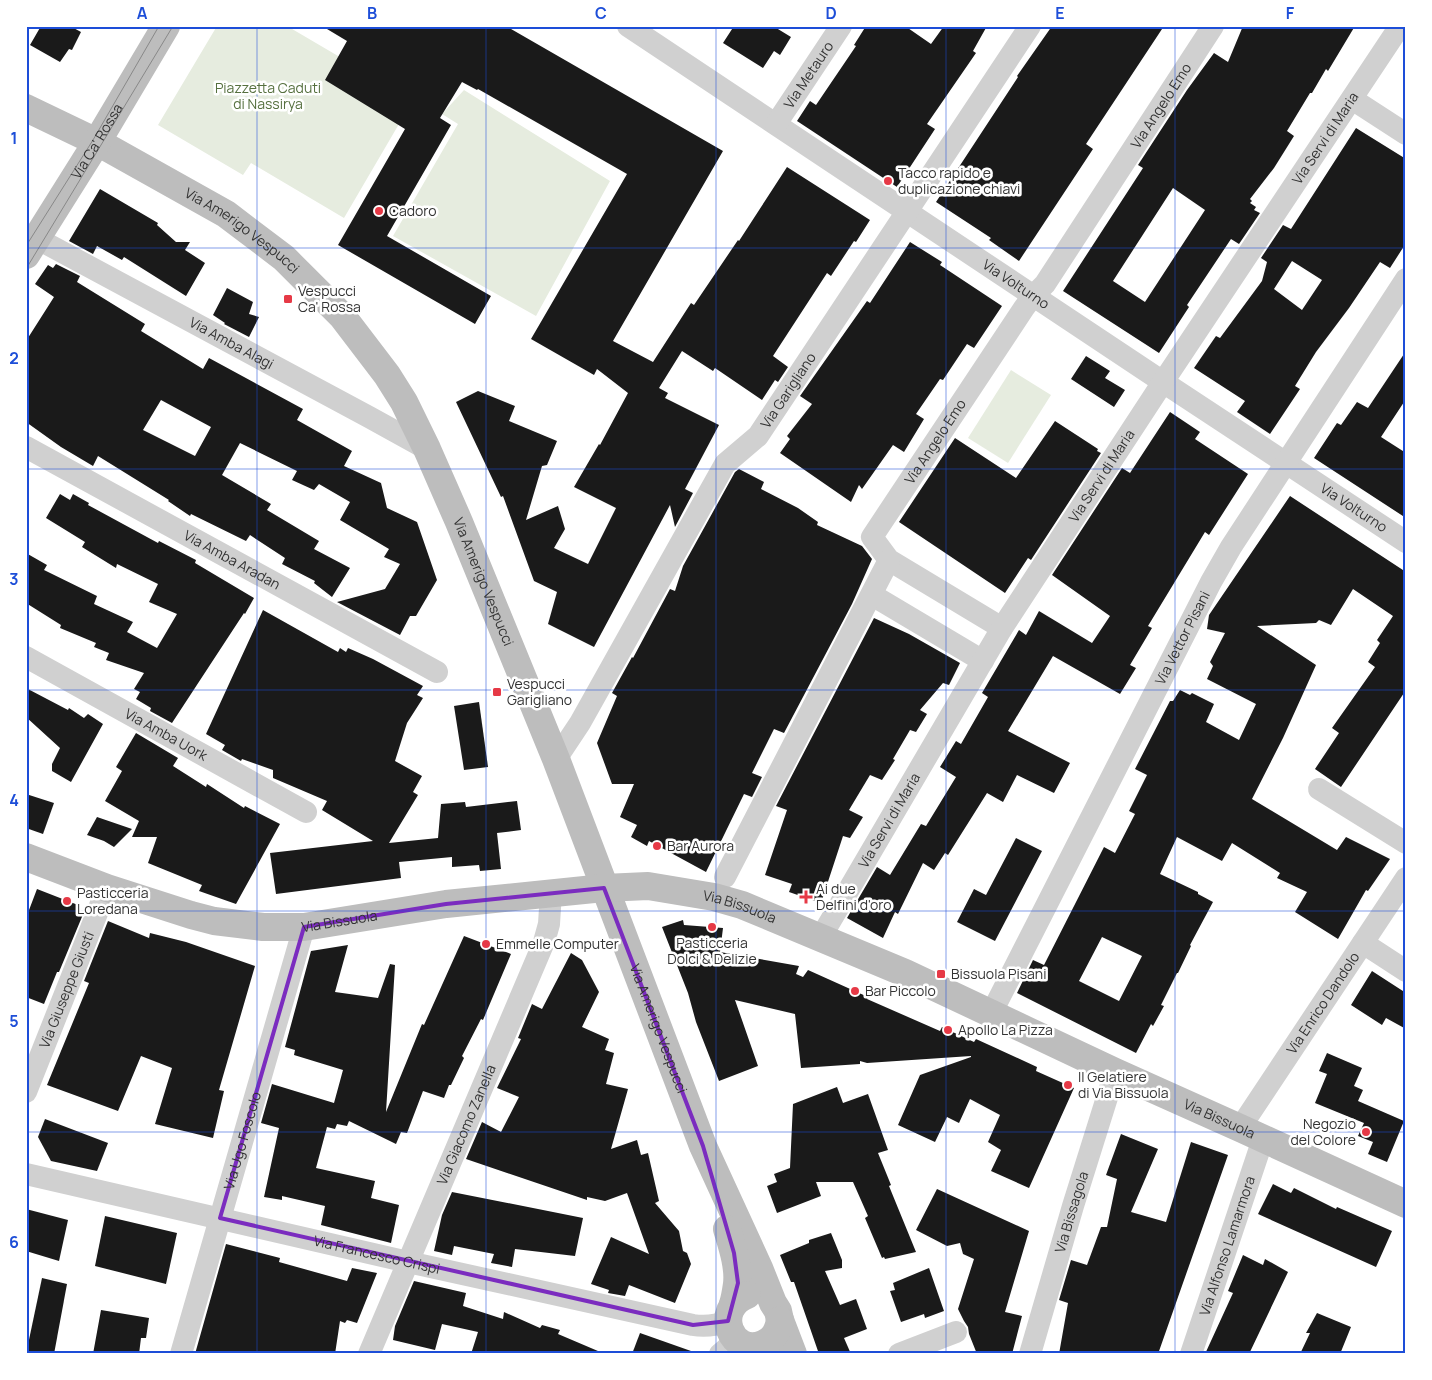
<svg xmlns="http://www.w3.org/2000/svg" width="1432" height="1380" font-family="Manrope,sans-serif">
	<rect width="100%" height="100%" fill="#fff"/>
	<g fill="#e6ecdf">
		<path d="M217 26H287L413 100 344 218 251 163 243 175 158 125Z"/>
		<path d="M464 90 610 181 536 316 393 236 458 124 442 114Z"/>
		<path d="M1011 370 1051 395 1008 463 968 438Z"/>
	</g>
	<g fill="#1a1a1a" fill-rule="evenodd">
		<path d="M41 26H70L81 32 72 50 69 49 60 62 30 45Z"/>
		<path d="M322 26H506L723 151 613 341 653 362 691 303 694 305 738 240 739 241 787 167 870 220 856 242 854 241 831 276 827 273 773 356 788 367 778 382 775 380 762 400 715 368 713 371 682 351 659 388 668 393 665 398 719 425 685 489 693 493 675 527 670 505 594 647 548 624 557 592 534 581 503 496 501 497 456 402 478 391 515 406 509 421 557 441 547 465 542 466 526 520 558 506 565 529 554 548 588 564 616 508 574 487 599 444 600 445 628 393 597 369 594 375 531 339 627 174 478 89 477 90 462 82 440 118 451 125 387 236 491 296 475 324 338 245 405 129 325 80 347 41Z"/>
		<path d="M734 26H773L791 37 780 55 774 51 763 68 723 43Z"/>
		<path d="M866 26H905L931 44 944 26H987L973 51 976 53 927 124 935 129 897 187 797 121 810 101 816 105 856 46 854 45Z"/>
		<path d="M1052 26H1164L1086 144 1093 149 1019 261 989 240 991 238 936 202 1018 77 1017 76Z"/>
		<path d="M1243 26H1355L1328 71 1326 69 1312 93H1310L1287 131 1294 136 1274 168 1250 199 1252 201 1250 203 1256 207 1254 210 1260 213 1239 244 1231 239 1187 305 1189 307 1159 353 1063 291 1143 168 1138 165 1187 90 1214 53 1228 62ZM1173 188 1205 210 1145 302 1113 281Z"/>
		<path d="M1356 128 1406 159V243L1390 268 1380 262 1349 308 1316 352 1295 386 1300 389 1270 434 1237 412 1245 401 1194 368 1216 336 1220 338 1262 281 1267 262 1261 258 1283 225 1291 229ZM1292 261 1322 280 1302 310 1274 289Z"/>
		<path d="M100 189 158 223 157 225 176 242H190L185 250 205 263 186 296 124 257 122 260 97 246 93 254 69 241Z"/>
		<path d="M910 242 942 262 940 265 1002 306 974 348 967 344 943 380 940 379 916 414 924 419 904 452 893 445 862 489 859 485 851 502 780 453 790 439 787 436 812 404 800 396 867 301 870 303Z"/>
		<path d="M56 264 80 276 77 282 145 324 141 331 203 369 209 358 303 409 297 420 352 451 344 466 381 483 387 508 417 522 437 580 416 616H410L400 635 337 602 385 589 400 564 384 557 389 549 340 520 350 502 319 484 314 490 292 480 297 471 240 443 222 475 271 504 267 510 319 541 314 549 350 568 332 597 314 583 315 581 282 564 285 558 250 535 246 541 191 514 190 516 168 501 169 500 98 456 93 466 61 447 26 422V341L54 297 35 284 48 265 53 268ZM161 400 211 427 195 456 143 430Z"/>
		<path d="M227 288 253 302 249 314 259 317 249 337 224 324 225 323 213 315Z"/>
		<path d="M1406 351V399L1381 437 1406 453V518L1314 458 1337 423 1341 425 1357 402 1368 408Z"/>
		<path d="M1086 356 1110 371 1105 378 1125 390 1114 407 1071 379Z"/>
		<path d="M1170 412 1200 432 1195 439 1248 474 1209 535 1205 532 1148 626 1152 628 1130 665 1136 668 1120 694 1053 656 1008 731 1070 763 1054 793 1017 775 1003 802 987 793 948 855 945 853 934 870 923 863 898 914 895 912 883 938 847 918 877 867 890 875 921 824 926 826 956 777 940 767 956 741 961 744 988 697 982 693 1019 630 1026 635 1039 611 1092 643 1110 616 1052 575 1122 468 1130 473Z"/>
		<path d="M1055 421 1098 449 1097 451 1101 453 1031 560 1028 558 1005 593 899 522 955 438 1016 478Z"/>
		<path d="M739 469 764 482 761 489 798 508 818 522 817 525 862 546 872 559 852 604 784 733 774 729 752 773 762 777 752 797 744 794 706 872 649 841 647 846 631 837 637 825 620 817 634 784H612L597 743 617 696 612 693 632 657 633 658 670 589 675 591 683 566 735 472Z"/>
		<path d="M60 494 70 500 73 494 89 503 88 505 158 543 159 541 196 560 195 563 254 598 245 614 244 613 172 723 150 711 151 708 136 699 140 692 134 689 144 673 106 660 109 653 94 647 96 643 60 628 61 625 26 603V553L47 565 44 570 97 596 94 604 133 622 127 632 157 648 177 614 149 602 158 584 117 564 116 568 82 547 85 542 46 518Z"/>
		<path d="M1290 496 1406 572V690L1341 787 1315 769 1339 733 1332 728 1375 667 1368 662 1380 643 1377 640 1393 616 1353 589 1331 625 1319 620 1316 623 1257 626 1316 665 1283 738 1252 799 1337 850 1346 837 1390 859 1368 891 1366 890 1338 939 1295 912 1307 892 1277 878 1280 873 1232 843 1222 861 1177 837 1160 874 1198 892V894L1213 902 1190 945 1191 946 1178 973H1177L1161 1005 1164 1006 1153 1026 1151 1024 1136 1053 1017 993 1033 960 1044 965 1104 847 1115 853 1135 814 1129 811 1147 775 1135 769 1170 701H1173L1180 690 1190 695 1192 693 1214 704 1206 722 1239 740 1256 704 1207 679 1213 666 1210 662 1225 633 1207 629 1209 615ZM1102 937 1142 956 1119 1001 1079 981Z"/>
		<path d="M263 610 338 652 340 648 346 652 348 648 373 659 423 686 417 695 423 698 407 723 395 761 422 776 413 792 418 795 389 843 438 838 441 804 465 802 466 807 517 801 521 830 497 833 501 869 480 871 479 865 452 867V857L399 862 401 878 276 894 270 853 373 841 322 810 327 801 273 778V770L242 759 241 761 222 750 225 745 206 734Z"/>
		<path d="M874 618 909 634 960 663 949 685 943 683 920 710 927 714 916 732 910 730 893 759 895 760 882 780 870 775 849 810 863 817 850 838 843 836 821 903 789 892 792 884 765 875 787 810 776 806Z"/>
		<path d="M26 688 68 710 69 708 84 718 88 714 103 724 71 782 52 771V764L60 748 26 717Z"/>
		<path d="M479 702 488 767 464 770 454 706Z"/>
		<path d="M136 733 178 758 173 766 206 787 207 784 244 808 245 806 280 824 236 904 199 891 202 885 148 863 157 837H132L139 821 105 801 122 771 116 767Z"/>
		<path d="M26 794 54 803 43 834 26 828Z"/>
		<path d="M97 817 132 829 114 847 104 841 87 835Z"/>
		<path d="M1016 838 1042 851 995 941 957 922 974 889 986 895Z"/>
		<path d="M37 889 78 905 76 909 84 912 59 972H57L44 1004 26 997V918Z"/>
		<path d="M683 920 684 925 723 928 720 952 799 966 796 974 803 977 808 970 868 997 867 999 940 1031 942 1027 974 1042 976 1039 1037 1067 1036 1071 1074 1088 1029 1188 991 1171 1001 1150 988 1142 1000 1115 970 1099 959 1123 947 1117 935 1142 898 1125 920 1075 971 1057V1056L867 1063 860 1061V1064L801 1068 795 1014 735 1000 758 1066 719 1081 696 1022 688 993 662 927Z"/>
		<path d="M108 921 149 938 150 933 186 942 255 966 219 1090 224 1091 213 1138 155 1124 172 1068 141 1056 118 1111 47 1085 89 983 84 981Z"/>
		<path d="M464 936 511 954 483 1020 481 1019 462 1056 464 1058 451 1085H449L444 1098 423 1091 407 1133 401 1132 396 1144 349 1121 347 1126 337 1124 335 1129 327 1127 316 1168 375 1181 371 1198 399 1205 391 1243 321 1225 325 1206 282 1196V1200L264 1197 279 1128 261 1123 272 1084 334 1103 343 1070 294 1055 295 1050 285 1047 311 951 348 945 335 992 378 998 390 964 395 965 386 1112 422 1024 424 1025Z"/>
		<path d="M571 953 582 960 599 992 582 1027 609 1039 605 1050 614 1053 606 1084 628 1089 611 1149 637 1140 641 1155 648 1153 659 1201 655 1203 679 1231 683 1251 687 1253 691 1264 675 1303 629 1285 625 1296 608 1293 609 1290 591 1284 611 1237 649 1254 627 1193 605 1201 587 1197V1200L466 1159 482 1122 501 1132 519 1097 497 1088 521 1039 518 1038 532 1004 542 1009Z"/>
		<path d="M1372 971 1406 993V1029L1386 1018 1382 1025 1351 1005Z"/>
		<path d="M1327 1053 1362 1068 1354 1086 1363 1090 1358 1101 1404 1121 1387 1162 1368 1154 1373 1142 1358 1136 1364 1123 1315 1103 1327 1074 1319 1071Z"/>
		<path d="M837 1087 843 1103 868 1094 888 1150 878 1153 891 1185 889 1186 916 1252 885 1259 884 1257 882 1258 865 1218 868 1216 853 1182H816L821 1196 777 1213 767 1186 777 1182 774 1174 790 1168 793 1104Z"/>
		<path d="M45 1119 108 1143 97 1171 51 1161 38 1137Z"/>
		<path d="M1121 1134 1158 1149 1131 1212 1166 1222 1191 1142 1228 1155 1158 1354H1059L1068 1303 1059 1300 1071 1260 1087 1265 1101 1227H1107L1117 1179 1106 1175Z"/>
		<path d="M1273 1184 1291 1193 1294 1188 1336 1209 1337 1207 1392 1231 1376 1267 1258 1214Z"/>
		<path d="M937 1189 1029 1231 1005 1312 1022 1316 1012 1354H977L969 1334 968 1327 964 1321 958 1309 974 1259 963 1254 960 1243 947 1246 916 1230Z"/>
		<path d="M452 1192 583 1218 575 1256 515 1249 512 1267 491 1263 494 1254 454 1246 452 1255 434 1251 442 1215Z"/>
		<path d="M26 1209 68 1220 59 1261 26 1251Z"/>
		<path d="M105 1216 177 1233 166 1284 95 1266Z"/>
		<path d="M831 1233 842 1260V1268L825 1271 840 1305 856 1299 867 1329 844 1338 851 1354H819L794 1282H791L780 1255 809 1243V1240Z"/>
		<path d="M226 1244 280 1258 279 1262 347 1281 352 1268 377 1273 357 1323 347 1320 345 1323 340 1321 335 1354H195Z"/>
		<path d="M1243 1255 1263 1265 1265 1259 1288 1272 1249 1354H1205L1233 1293 1228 1291Z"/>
		<path d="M929 1268 944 1311 925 1318 924 1314 901 1322 890 1291 895 1290 893 1283Z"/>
		<path d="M42 1278 67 1284 54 1354H26Z"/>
		<path d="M414 1281 466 1293 463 1306 503 1319 504 1312 540 1328 542 1325 560 1330 558 1334 605 1354H471L478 1332 442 1324 435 1350 393 1340 395 1326Z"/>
		<path d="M101 1310 149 1318 146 1338H141L139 1354H93Z"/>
		<path d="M1317 1313 1351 1327 1340 1354H1300L1310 1333H1306Z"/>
		<path d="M640 1333 691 1351V1354H632Z"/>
	</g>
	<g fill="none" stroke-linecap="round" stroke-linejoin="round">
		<g stroke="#d0d0d0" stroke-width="22">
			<path id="s1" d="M628 26 1163 382 1406 542"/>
			<path d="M1352 99 1406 134"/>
			<path id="s2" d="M776 124 841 26"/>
			<path id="s3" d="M36 238 369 417 427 449"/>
			<path id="s4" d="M26 447 437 672"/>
			<path d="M872 595 983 661"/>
			<path id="s5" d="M1002 628 889 560 872 537 1024 308 1033 296 1045 284 1213 26"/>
			<path id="s6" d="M26 657 306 812"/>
			<path id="s7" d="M556 759 580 723 725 464 758 436 1030 26"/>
			<path d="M1319 789 1406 843"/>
			<path d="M725 877 889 560"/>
			<path id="s8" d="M821 937 1002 628 1163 382 1400 26"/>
			<path d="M1363 943 1406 971"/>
			<path id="s9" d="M991 1014 1211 582 1231 547 1406 279"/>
			<path id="s10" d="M26 1092 107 888"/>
			<path id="s11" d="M1240 1128 1406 878"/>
			<path id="s12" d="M26 1174 408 1262 693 1325C705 1327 715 1326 728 1321"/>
			<path id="s13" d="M181 1354 304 927"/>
			<path id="s14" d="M369 1354 544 942 549 924 551 892"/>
			<path d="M720 1354 727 1348 734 1338"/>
			<path d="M899 1354 956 1332"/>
			<path id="s15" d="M1030 1354 1073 1206 1115 1072"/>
			<path id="s16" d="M1191 1354 1263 1139"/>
		</g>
		<g stroke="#bdbdbd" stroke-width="28">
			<path id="s17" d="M26 108 101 144 226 214 284 258 342 316 387 375 404 402 427 449 459 522 556 759 703 1146 759 1268 773 1303 778 1311 780 1320 793 1354"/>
			<path id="s18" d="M26 255 97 142 166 26"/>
			<path id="s19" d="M26 857 107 888 191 915 214 921 263 927H304L446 904 604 888 648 886 714 897 742 905 905 973 1115 1072 1240 1128 1406 1204"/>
			<path d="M727 1229C732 1246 739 1266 737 1284 736 1291 735 1298 733 1304"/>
			<path d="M747 1295C712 1309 731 1357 763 1344 774 1340 778 1331 780 1320"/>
		</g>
		<g stroke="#888" stroke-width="1">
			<path d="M26 246 93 140 159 26"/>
			<path d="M26 269 173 26"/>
		</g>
	</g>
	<path fill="none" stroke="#7b2cbf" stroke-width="4" stroke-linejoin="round" d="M604 888 703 1146 734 1253 738 1283 728 1321 693 1325 220 1218 304 927 446 904Z"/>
	<path fill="none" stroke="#1d4ed8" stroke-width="1" stroke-opacity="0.55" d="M257 26V1354M486 26V1354M716 26V1354M946 26V1354M1175 26V1354M26 248H1406M26 469H1406M26 690H1406M26 911H1406M26 1132H1406"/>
	<g fill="#e63946" stroke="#fff" stroke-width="2">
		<circle cx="888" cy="181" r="5"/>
		<circle cx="379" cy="211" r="5"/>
		<rect x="283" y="294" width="10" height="10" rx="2.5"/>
		<rect x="492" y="687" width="10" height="10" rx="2.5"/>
		<circle cx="657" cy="846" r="5"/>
		<path d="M803.5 889.5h5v5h5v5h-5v5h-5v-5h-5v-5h5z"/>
		<circle cx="67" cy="901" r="5"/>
		<circle cx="712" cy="927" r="5"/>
		<circle cx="486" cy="944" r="5"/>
		<rect x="936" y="969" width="10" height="10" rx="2.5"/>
		<circle cx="855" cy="991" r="5"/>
		<circle cx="948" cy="1030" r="5"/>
		<circle cx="1068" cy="1085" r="5"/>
		<circle cx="1366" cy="1132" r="5"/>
	</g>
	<g text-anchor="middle" stroke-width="5" stroke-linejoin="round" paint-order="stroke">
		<g font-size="14" fill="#333" stroke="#fff">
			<text dy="5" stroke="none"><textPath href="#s2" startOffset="59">Via Metauro</textPath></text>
			<text dy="5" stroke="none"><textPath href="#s5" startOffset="680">Via Angelo Emo</textPath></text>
			<text dy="5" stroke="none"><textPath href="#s8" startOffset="945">Via Servi di Maria</textPath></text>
			<text dy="5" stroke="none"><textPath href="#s18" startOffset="134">Via Ca' Rossa</textPath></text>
			<text dy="5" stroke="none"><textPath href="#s17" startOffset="249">Via Amerigo Vespucci</textPath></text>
			<text dy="5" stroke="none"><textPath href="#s1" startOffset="466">Via Volturno</textPath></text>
			<text dy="5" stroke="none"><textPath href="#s3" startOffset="222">Via Amba Alagi</textPath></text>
			<text dy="5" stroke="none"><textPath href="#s7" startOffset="438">Via Garigliano</textPath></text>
			<text dy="5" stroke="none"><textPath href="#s5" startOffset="275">Via Angelo Emo</textPath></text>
			<text dy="5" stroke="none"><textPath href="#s8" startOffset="540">Via Servi di Maria</textPath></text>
			<text dy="5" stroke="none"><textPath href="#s1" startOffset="871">Via Volturno</textPath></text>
			<text dy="5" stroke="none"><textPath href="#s4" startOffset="235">Via Amba Aradan</textPath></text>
			<text dy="5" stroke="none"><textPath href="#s17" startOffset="684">Via Amerigo Vespucci</textPath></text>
			<text dy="5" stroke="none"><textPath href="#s9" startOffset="422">Via Vettor Pisani</textPath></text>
			<text dy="5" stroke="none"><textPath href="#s6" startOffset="160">Via Amba Uork</textPath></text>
			<text dy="5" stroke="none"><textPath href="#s8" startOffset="135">Via Servi di Maria</textPath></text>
			<text dy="5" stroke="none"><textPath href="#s19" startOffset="730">Via Bissuola</textPath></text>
			<text dy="5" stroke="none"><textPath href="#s19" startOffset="325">Via Bissuola</textPath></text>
			<text dy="5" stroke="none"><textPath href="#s10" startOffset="110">Via Giuseppe Giusti</textPath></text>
			<text dy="5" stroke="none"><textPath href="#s11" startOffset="150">Via Enrico Dandolo</textPath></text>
			<text dy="5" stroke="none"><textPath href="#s17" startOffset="1164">Via Amerigo Vespucci</textPath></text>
			<text dy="5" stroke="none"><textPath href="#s19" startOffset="1255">Via Bissuola</textPath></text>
			<text dy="5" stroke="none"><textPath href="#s14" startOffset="249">Via Giacomo Zanella</textPath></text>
			<text dy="5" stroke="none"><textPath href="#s13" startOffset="222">Via Ugo Foscolo</textPath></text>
			<text dy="5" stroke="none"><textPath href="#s15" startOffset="148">Via Bissagola</textPath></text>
			<text dy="5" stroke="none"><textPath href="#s16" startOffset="114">Via Alfonso Lamarmora</textPath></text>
			<text dy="5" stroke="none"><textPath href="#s12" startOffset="360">Via Francesco Crispi</textPath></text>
		</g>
		<g font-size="14" fill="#56703f" stroke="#fff">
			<text x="268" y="93">Piazzetta Caduti<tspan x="268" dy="16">di Nassirya</tspan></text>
		</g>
		<g font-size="14" fill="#333" stroke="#fff" text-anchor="start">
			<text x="898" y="178">Tacco rapido e<tspan x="898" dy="16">duplicazione chiavi</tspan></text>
			<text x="389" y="216">Cadoro</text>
			<text x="298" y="296">Vespucci<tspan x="298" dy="16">Ca' Rossa</tspan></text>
			<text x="507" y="689">Vespucci<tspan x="507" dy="16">Garigliano</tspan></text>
			<text x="667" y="851">Bar Aurora</text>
			<text x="816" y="894">Ai due<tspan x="816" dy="16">Delfini d'oro</tspan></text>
			<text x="77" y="898">Pasticceria<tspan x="77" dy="16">Loredana</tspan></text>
			<text x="712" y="948" text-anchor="middle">Pasticceria<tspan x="712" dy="16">Dolci &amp; Delizie</tspan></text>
			<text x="496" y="949">Emmelle Computer</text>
			<text x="951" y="979">Bissuola Pisani</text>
			<text x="865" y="996">Bar Piccolo</text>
			<text x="958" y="1035">Apollo La Pizza</text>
			<text x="1078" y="1082">Il Gelatiere<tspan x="1078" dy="16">di Via Bissuola</tspan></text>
			<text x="1356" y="1129" text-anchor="end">Negozio<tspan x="1356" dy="16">del Colore</tspan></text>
		</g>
	</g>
	<rect width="1432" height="1380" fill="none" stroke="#ffffff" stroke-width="55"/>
	<rect x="28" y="28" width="1376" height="1324" fill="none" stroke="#1d4ed8" stroke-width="2"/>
	<g font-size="16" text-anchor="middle" font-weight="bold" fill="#1d4ed8">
		<text x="142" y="19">A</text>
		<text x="372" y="19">B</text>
		<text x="601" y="19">C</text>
		<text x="831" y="19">D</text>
		<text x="1060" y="19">E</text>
		<text x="1290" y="19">F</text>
		<text x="14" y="144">1</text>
		<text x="14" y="364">2</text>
		<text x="14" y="585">3</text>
		<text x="14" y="806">4</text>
		<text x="14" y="1027">5</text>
		<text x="14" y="1248">6</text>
	</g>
</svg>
